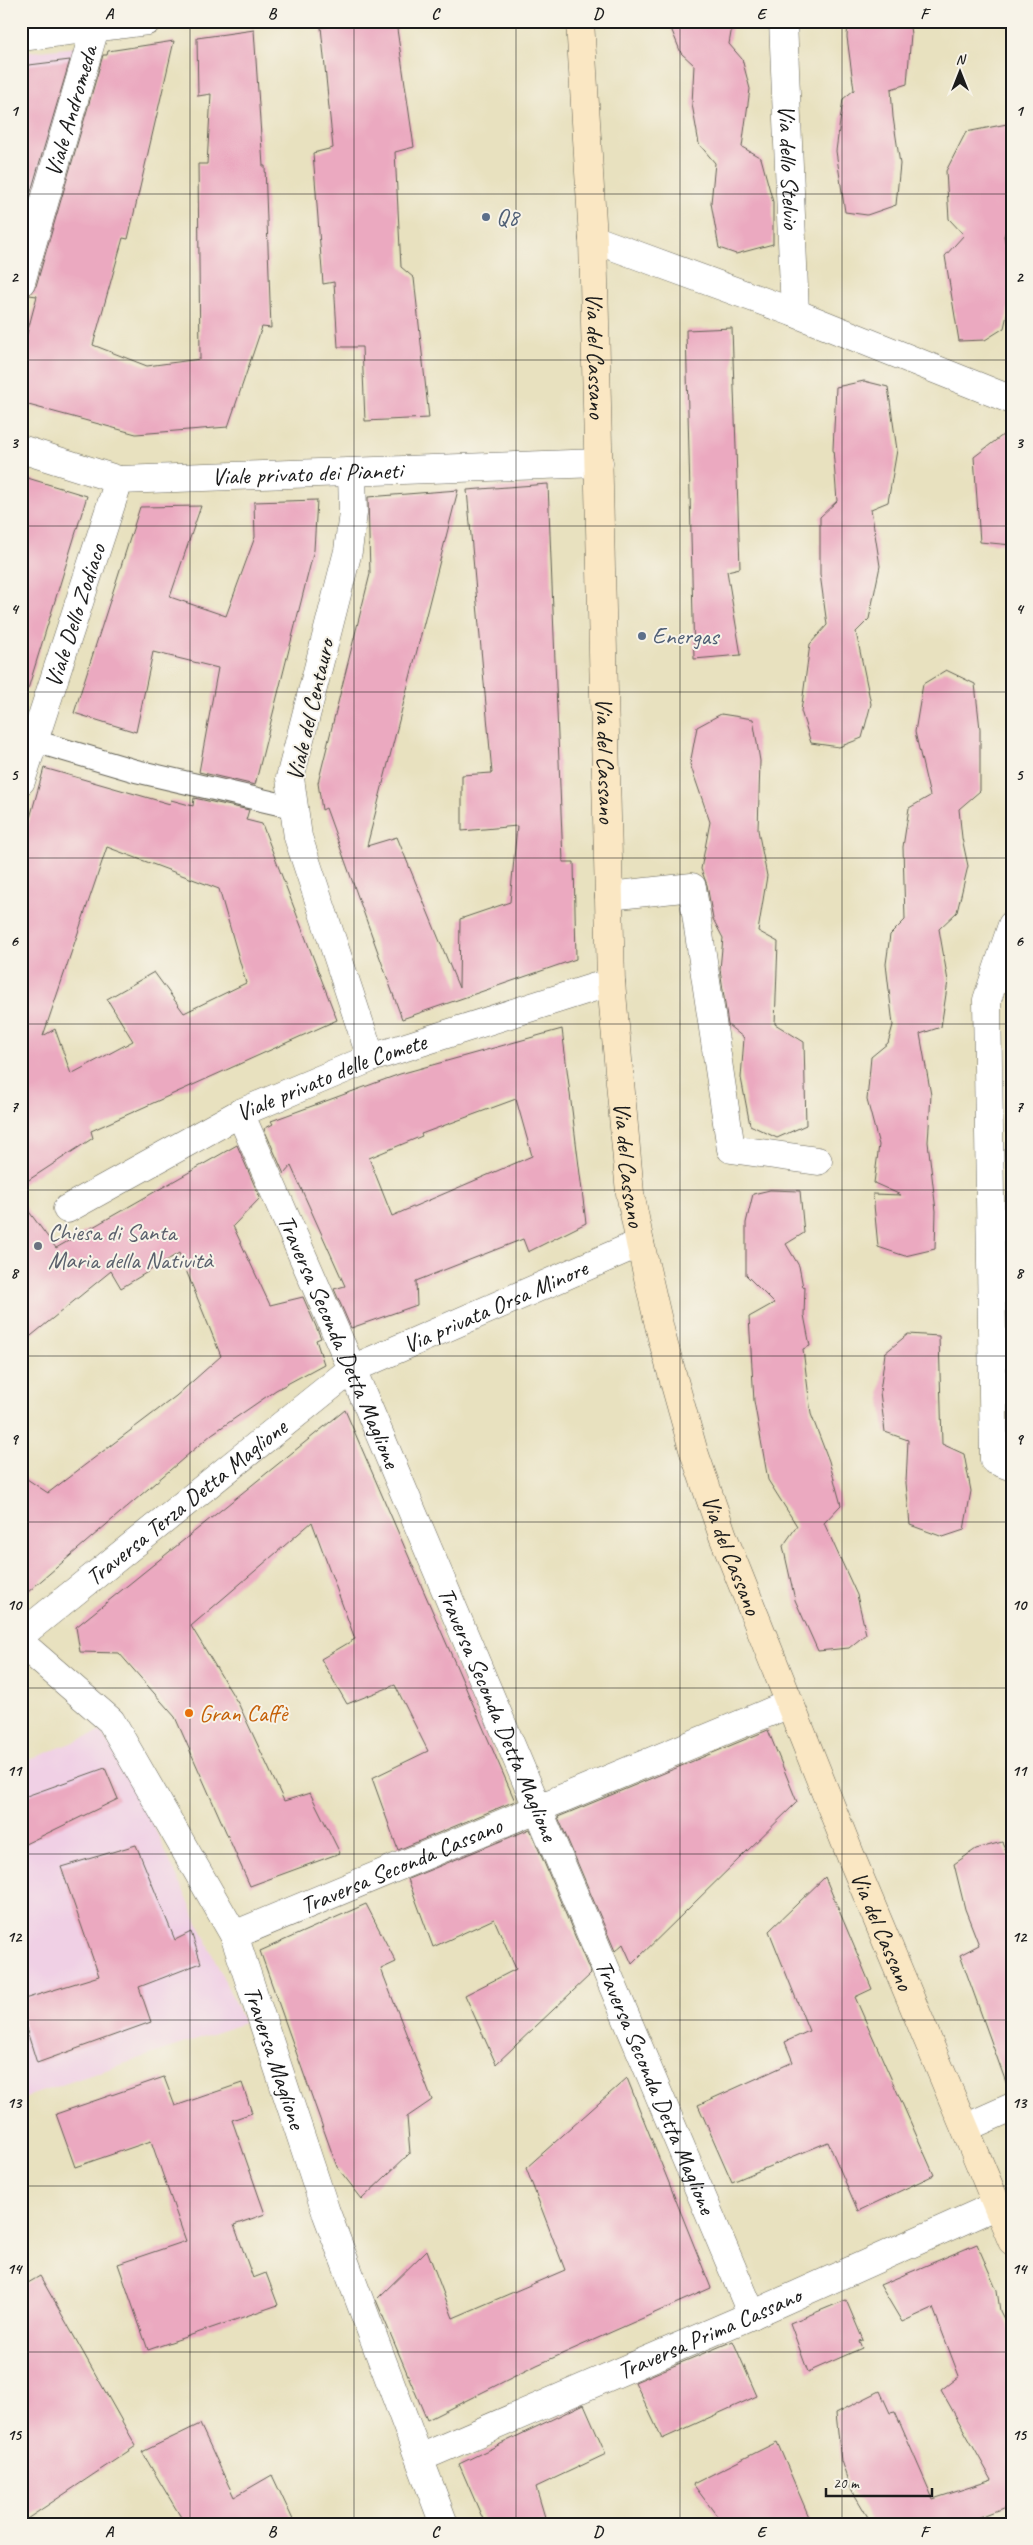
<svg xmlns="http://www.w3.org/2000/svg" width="1033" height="2545" font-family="Caveat,sans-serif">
	<rect width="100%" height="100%" fill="#f7f3e8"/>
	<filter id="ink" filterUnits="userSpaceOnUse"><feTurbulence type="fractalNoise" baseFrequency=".02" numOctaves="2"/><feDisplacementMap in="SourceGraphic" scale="10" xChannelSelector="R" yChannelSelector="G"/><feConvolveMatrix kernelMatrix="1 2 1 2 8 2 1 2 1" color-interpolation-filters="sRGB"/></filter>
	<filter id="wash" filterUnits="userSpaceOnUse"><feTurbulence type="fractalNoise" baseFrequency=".0096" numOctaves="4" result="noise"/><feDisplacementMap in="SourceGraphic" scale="20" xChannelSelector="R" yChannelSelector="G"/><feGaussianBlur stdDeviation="1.12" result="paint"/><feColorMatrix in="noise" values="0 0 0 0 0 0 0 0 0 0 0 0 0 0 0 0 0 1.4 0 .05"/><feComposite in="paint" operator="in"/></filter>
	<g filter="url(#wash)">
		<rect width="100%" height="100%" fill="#e8e1bf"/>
		<g fill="#f0d0e5">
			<path d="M79 47 21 247V53Z"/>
			<path d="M101 1731 139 1794 244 2023 26 2097 21 2094V1763Z"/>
		</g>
		<g id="blocks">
			<g fill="#eba9c0" fill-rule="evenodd">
				<path d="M668 21H733L729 44 742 59 750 89 742 147 761 158 773 202V244L736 254 719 248 711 203 715 163 699 144 692 104 694 65 681 53Z"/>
				<path d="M848 21H909L911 34 907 84 891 89 893 117 900 164 896 205 867 215 845 212 836 151 843 99 854 90 847 37Z"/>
				<path d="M396 22 414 147 395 152 401 267 414 278 429 418 365 421 362 347H338L334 282 323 284 313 153 333 148 321 27Z"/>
				<path d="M254 30 263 166H265L271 328 262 327 228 427 136 434 21 403V356L37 296 29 295 36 286 103 55H107L108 51 174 41 128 239 123 238 93 345 147 366 200 359 198 164H207L211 94 198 96 197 38Z"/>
				<path d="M70 60 21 225V66Z"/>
				<path d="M1012 123V213L1004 236 1012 275V293L1004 328 985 340 959 341 945 256 964 235 949 219 946 171 966 132Z"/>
				<path d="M732 328 740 568 727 571 741 655 694 659 686 330Z"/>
				<path d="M864 381 888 387 897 450 888 502 871 509 880 566 869 619 856 632 871 704 862 738 839 747 811 743 801 711 810 644 827 625 820 574V517L837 501 833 449 836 387Z"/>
				<path d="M1012 428V545L980 542 974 457Z"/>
				<path d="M21 476 87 496 28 689 21 688Z"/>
				<path d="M548 484 563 862H574L576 959 402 1019 326 808 322 810 318 783 370 574 368 497 458 490 367 846 397 837 459 988 460 919 510 902 517 826 462 831V775L492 773 467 490Z"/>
				<path d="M317 500 314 550 255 785 199 772 218 668 153 652 136 732 74 713 140 507 201 506 170 597 226 616 255 537 254 502Z"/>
				<path d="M946 670 975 684 980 729V791L959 809 962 838 968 866 957 912 939 929 948 981 941 1027 920 1034 931 1095 928 1142 936 1211 935 1249 905 1256 878 1247 873 1194 901 1195 874 1183 879 1145 867 1100 871 1057 888 1043 893 1025 886 964 890 935 905 920 903 847 909 808 930 796 915 732 923 684Z"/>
				<path d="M721 714 753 719 760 761 758 830 767 876 758 931 778 942 775 1024 804 1042 806 1125 777 1138 750 1125 741 1078 744 1038 728 1025 720 969 723 938 713 919 707 885 701 869 710 822 690 764 697 727Z"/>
				<path d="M44 768 170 804 171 800 193 806 194 798 249 810 246 820 262 824 337 1020 91 1131 93 1138 21 1185V850ZM107 847 219 889 246 983 184 1013 154 972 107 999 133 1041 71 1074 55 1029 43 1036Z"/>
				<path d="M562 1029 586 1223 528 1252 523 1239 416 1281 417 1305 351 1328 334 1289 345 1286 291 1166 284 1174 264 1129 273 1124 271 1121 400 1074ZM516 1099 532 1156 392 1216 369 1158 422 1136 421 1134Z"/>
				<path d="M237 1145 260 1198 233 1226 270 1305 303 1297 321 1338 316 1340 324 1364 276 1390 212 1434 21 1598V1475L48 1493 176 1396 221 1356 179 1253 121 1288 111 1271 21 1344V1201L56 1248Z"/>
				<path d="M770 1190 800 1191 804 1233 786 1244 799 1266 803 1287 805 1286 804 1315 810 1346 803 1349 811 1414 829 1461 841 1505 824 1523 857 1595 866 1634 849 1648 818 1651 795 1600 783 1546 797 1526 768 1480 754 1401 749 1317 774 1303 746 1275V1223L753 1194Z"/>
				<path d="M908 1334 939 1336 942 1444 964 1454 971 1491 964 1530 943 1537 910 1525 906 1483 908 1440 885 1432 880 1392 885 1353Z"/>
				<path d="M345 1410 515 1801 398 1850 372 1778 428 1751 395 1685 347 1704 321 1659 355 1639 312 1522 191 1626 239 1705 284 1801 310 1793 340 1853 250 1886 175 1717 119 1653 80 1652 76 1627Z"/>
				<path d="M768 1730 797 1802 632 1964 623 1944 615 1951 558 1817Z"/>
				<path d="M105 1768 118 1799 21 1846V1798Z"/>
				<path d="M530 1829 591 1974 496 2064 465 1995 516 1969 494 1919 433 1947 408 1879Z"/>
				<path d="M1002 1842 1012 1863V2087L1008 2088 960 1955 979 1945 965 1909 954 1864 976 1849Z"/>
				<path d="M136 1845 175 1940 191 1932 201 1963 139 1987 151 2022 37 2063 21 2012V2000L99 1976 61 1867Z"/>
				<path d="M825 1877 872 1989 855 1997 934 2175 858 2211 828 2142 732 2182 698 2105 793 2062 785 2042 809 2031 769 1931Z"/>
				<path d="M366 1904 396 1962 381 1969 432 2100 407 2117 410 2153 362 2199 337 2167 260 1951Z"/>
				<path d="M164 2077 175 2106 242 2083 252 2113 232 2120 265 2214 234 2225 253 2278 266 2273 278 2305 148 2350 118 2264 186 2241 151 2141 75 2167 56 2114Z"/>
				<path d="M627 2078 711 2288 537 2365 427 2420 376 2300 427 2250 453 2318 565 2270 526 2168Z"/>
				<path d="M977 2244 997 2290 1000 2311 1012 2335V2514L1008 2506 962 2524H872L850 2487 841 2461 836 2413 880 2391 890 2413 895 2412 933 2499 992 2480 941 2390 959 2376 933 2308 902 2322 880 2285Z"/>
				<path d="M40 2276 136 2446 21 2523V2287Z"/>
				<path d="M846 2300 863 2340 859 2341 862 2348 808 2372 790 2323Z"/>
				<path d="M733 2341 757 2396 662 2439 635 2382Z"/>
				<path d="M584 2404 606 2454 536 2487 547 2524H485L459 2464Z"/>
				<path d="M200 2424 234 2497 272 2475 295 2524H185L142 2452Z"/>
				<path d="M777 2442 812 2524H723L693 2484Z"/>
			</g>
		</g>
	</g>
	<g filter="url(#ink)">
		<use href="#blocks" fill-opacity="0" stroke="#636155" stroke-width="1"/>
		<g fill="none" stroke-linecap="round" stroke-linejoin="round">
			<g stroke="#636155" stroke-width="24">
				<path id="pedestrian" d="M34 741 136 771 292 807"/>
			</g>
			<g stroke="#636155" stroke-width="29">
				<g id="minor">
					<path id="s1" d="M783 21 795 313"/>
					<path d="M21 37 147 21"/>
					<path d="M593 239 795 313 1012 400"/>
					<path id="s2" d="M21 282 95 28 94 21"/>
					<path id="s3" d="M21 449 119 480 599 463"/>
					<path d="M352 473 353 513 348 551 290 778 298 837 371 1058"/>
					<path id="s4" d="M21 781 119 480"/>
					<path d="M609 896 692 887 731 1149 818 1161"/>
					<path d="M1012 925 987 1000 994 1460 1012 1467"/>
					<path id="s5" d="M240 1113 352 1369 752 2315"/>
					<path id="s6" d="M67 1209 240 1113 371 1058 611 982"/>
					<path id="s7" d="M21 1635 352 1369 640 1243"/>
					<path id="s8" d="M21 1643 111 1721 234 1935 326 2212 444 2524"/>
					<path id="s9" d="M234 1935 789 1704"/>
					<path d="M965 2128 1012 2107"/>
					<path id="s10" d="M420 2458 752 2315 997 2205"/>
				</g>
			</g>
			<g stroke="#636155" stroke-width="29">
				<g id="secondary">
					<path id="s11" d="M580 21 593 239 611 982 630 1193 640 1243 662 1338 693 1449 723 1536 852 1859 1012 2241"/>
				</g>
			</g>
			<use href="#pedestrian" stroke="#fff" stroke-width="22"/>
			<use href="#minor" stroke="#fff" stroke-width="28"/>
			<use href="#secondary" stroke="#fae7c3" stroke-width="28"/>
		</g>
	</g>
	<path fill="none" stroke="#1c1c1c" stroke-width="1" stroke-opacity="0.55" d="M190 21V2524M354 21V2524M516 21V2524M680 21V2524M842 21V2524M21 194H1012M21 360H1012M21 526H1012M21 692H1012M21 858H1012M21 1024H1012M21 1190H1012M21 1356H1012M21 1522H1012M21 1688H1012M21 1854H1012M21 2020H1012M21 2186H1012M21 2352H1012"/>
	<g fill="#5c6f8a" stroke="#f7f3e8" stroke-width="2">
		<circle cx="486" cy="217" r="5"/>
		<circle cx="642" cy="636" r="5"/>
	</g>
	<circle fill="#6b7280" stroke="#f7f3e8" stroke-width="2" cx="38" cy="1246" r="5"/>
	<circle fill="#e8710a" stroke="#f7f3e8" stroke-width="2" cx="189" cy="1713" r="5"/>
	<g text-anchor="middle" stroke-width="4" stroke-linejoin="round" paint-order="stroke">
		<g font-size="24" fill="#1c1c1c" stroke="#f7f3e8">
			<text dy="8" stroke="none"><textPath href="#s2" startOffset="178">Viale Andromeda</textPath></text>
			<text dy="8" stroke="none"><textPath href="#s1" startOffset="146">Via dello Stelvio</textPath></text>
			<text dy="8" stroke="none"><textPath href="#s11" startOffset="335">Via del Cassano</textPath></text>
			<text dy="8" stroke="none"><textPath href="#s3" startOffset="291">Viale privato dei Pianeti</textPath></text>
			<text dy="8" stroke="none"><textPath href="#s4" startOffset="174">Viale Dello Zodiaco</textPath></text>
			<text transform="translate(310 710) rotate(-77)" y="8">Viale del Centauro</text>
			<text dy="8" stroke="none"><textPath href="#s11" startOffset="740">Via del Cassano</textPath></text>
			<text dy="8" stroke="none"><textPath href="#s6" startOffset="296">Viale privato delle Comete</textPath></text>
			<text dy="8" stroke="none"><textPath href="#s11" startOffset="1145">Via del Cassano</textPath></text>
			<text dy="8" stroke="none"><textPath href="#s7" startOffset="581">Via privata Orsa Minore</textPath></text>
			<text dy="8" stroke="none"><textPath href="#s5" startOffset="249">Traversa Seconda Detta Maglione</textPath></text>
			<text dy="8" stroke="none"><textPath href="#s7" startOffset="212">Traversa Terza Detta Maglione</textPath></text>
			<text dy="8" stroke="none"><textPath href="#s11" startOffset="1550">Via del Cassano</textPath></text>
			<text dy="8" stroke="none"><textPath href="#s5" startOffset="654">Traversa Seconda Detta Maglione</textPath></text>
			<text dy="8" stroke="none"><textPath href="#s9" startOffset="181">Traversa Seconda Cassano</textPath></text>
			<text dy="8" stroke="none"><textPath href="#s11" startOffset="1955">Via del Cassano</textPath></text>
			<text dy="8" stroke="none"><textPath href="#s8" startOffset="495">Traversa Maglione</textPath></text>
			<text dy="8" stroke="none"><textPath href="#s5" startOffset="1059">Traversa Seconda Detta Maglione</textPath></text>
			<text dy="8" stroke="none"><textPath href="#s10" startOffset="315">Traversa Prima Cassano</textPath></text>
		</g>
		<g font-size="24" fill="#4e5e75" stroke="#f7f3e8" text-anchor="start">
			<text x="496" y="225">Q8</text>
			<text x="652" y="644">Energas</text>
		</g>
		<g font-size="24" fill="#5b616d" stroke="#f7f3e8" text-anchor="start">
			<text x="48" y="1240">Chiesa di Santa<tspan x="48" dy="28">Maria della Natività</tspan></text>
		</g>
		<g font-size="24" fill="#c56008" stroke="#f7f3e8" text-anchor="start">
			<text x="199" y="1721">Gran Caffè</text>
		</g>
	</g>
	<rect width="1033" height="2545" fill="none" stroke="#f7f3e8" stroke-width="55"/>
	<g transform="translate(960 72)" stroke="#f7f3e8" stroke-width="4" paint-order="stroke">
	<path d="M0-4L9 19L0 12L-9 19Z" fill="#1c1c1c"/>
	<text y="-8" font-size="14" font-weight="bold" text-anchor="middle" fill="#1c1c1c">N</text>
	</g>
	<path d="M826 2488v8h106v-8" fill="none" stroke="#1c1c1c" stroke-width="2.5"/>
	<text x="833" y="2488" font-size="15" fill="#1c1c1c" stroke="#f7f3e8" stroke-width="4" paint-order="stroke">20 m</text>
	<rect x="28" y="28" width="978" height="2490" fill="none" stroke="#1c1c1c" stroke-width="2"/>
	<g font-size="16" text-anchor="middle" font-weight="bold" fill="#1c1c1c">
		<text x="109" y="19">A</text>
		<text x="272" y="19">B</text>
		<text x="435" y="19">C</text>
		<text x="598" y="19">D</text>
		<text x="761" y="19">E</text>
		<text x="924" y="19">F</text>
		<text x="14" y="116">1</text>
		<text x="1019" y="116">1</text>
		<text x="14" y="282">2</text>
		<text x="1019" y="282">2</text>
		<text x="14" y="448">3</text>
		<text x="1019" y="448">3</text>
		<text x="14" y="614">4</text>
		<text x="1019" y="614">4</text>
		<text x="14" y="780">5</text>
		<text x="1019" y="780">5</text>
		<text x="14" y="946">6</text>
		<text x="1019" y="946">6</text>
		<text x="14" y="1112">7</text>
		<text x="1019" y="1112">7</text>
		<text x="14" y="1278">8</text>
		<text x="1019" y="1278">8</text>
		<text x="14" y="1444">9</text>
		<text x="1019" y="1444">9</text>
		<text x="14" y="1610">10</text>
		<text x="1019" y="1610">10</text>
		<text x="14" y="1776">11</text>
		<text x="1019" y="1776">11</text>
		<text x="14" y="1942">12</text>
		<text x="1019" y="1942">12</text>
		<text x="14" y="2108">13</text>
		<text x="1019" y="2108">13</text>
		<text x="14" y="2274">14</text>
		<text x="1019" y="2274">14</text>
		<text x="14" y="2440">15</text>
		<text x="1019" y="2440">15</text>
		<text x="109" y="2537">A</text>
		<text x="272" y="2537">B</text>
		<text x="435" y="2537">C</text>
		<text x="598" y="2537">D</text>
		<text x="761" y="2537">E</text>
		<text x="924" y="2537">F</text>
	</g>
</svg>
